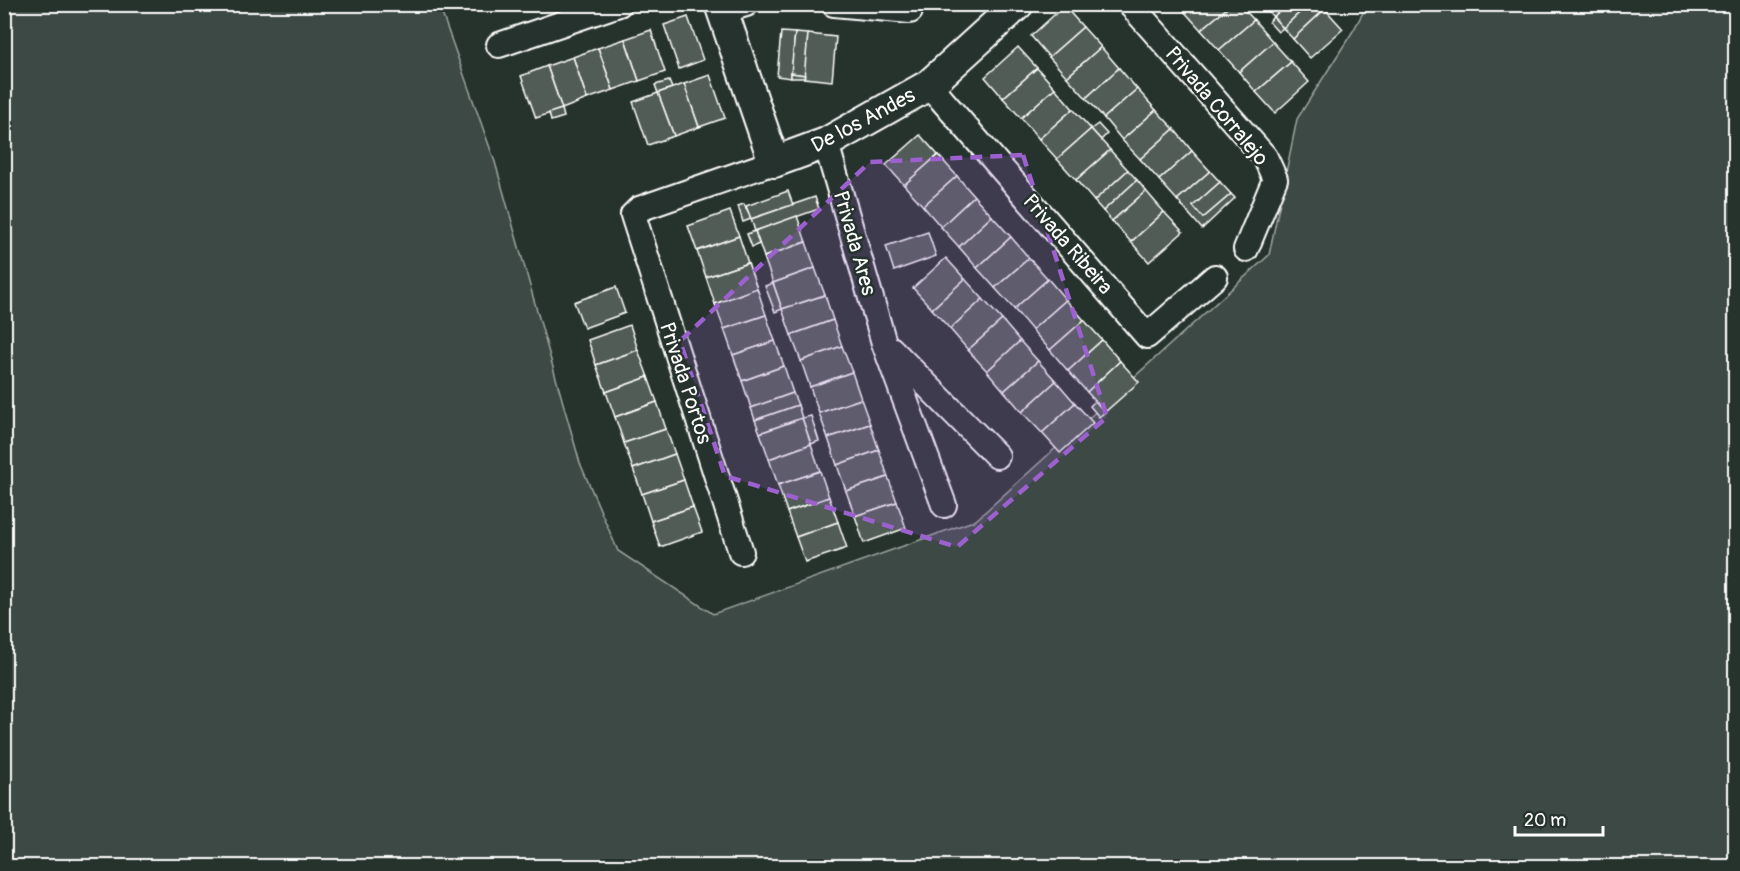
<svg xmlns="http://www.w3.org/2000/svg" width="1740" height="871" font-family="Pangolin,sans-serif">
	<rect width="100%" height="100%" fill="#26332d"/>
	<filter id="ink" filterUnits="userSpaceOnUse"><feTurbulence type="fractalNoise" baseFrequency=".0167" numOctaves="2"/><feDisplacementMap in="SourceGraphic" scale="12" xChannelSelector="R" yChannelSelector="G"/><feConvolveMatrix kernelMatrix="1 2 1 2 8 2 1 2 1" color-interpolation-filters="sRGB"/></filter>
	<g filter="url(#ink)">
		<path fill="#3e4944" stroke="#9ea4a2" stroke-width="1.5" d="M5 5H439L495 162 580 463 618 551 713 614 976 520 1269 255 1297 119 1353 31 1367 5H1735V866H5Z"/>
		<g fill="#515c57" stroke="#fff" stroke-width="1.5">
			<path d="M1189 4H1232L1201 30 1183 10Z"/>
			<path d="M1232 4H1239L1254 20 1219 50 1201 30Z"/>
			<path d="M1262 4H1288L1273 17Z"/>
			<path d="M1288 4H1309L1283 28 1273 17Z"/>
			<path d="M1309 4H1321L1325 9 1293 39 1283 28Z"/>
			<path d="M1064 6 1083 27 1049 57 1031 36Z"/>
			<path d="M1325 9 1343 29 1310 58 1293 39Z"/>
			<path d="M688 17 703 60 679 69 664 25Z"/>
			<path d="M1273 17 1283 28 1278 32 1269 22Z"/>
			<path d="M1254 20 1273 42 1239 72 1219 50Z"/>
			<path d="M1083 27 1101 47 1067 77 1049 57Z"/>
			<path d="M651 30 665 72 639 81 625 39Z"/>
			<path d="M781 32 795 33 791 78 777 76Z"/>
			<path d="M795 33 808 34 805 75 791 73Z"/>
			<path d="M808 34 836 37 832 81 804 78Z"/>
			<path d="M625 39 639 81 613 90 598 48Z"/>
			<path d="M1273 42 1291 62 1256 92 1239 72Z"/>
			<path d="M1018 47 1037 68 1003 98 985 77Z"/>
			<path d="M1101 47 1119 68 1086 98 1067 77Z"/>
			<path d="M598 48 613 90 587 99 573 57Z"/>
			<path d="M573 57 587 99 562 109 547 66Z"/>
			<path d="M1291 62 1309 82 1275 113 1256 92Z"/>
			<path d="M547 66 562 109 536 118 521 76Z"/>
			<path d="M1037 68 1055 88 1021 118 1003 98Z"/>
			<path d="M1119 68 1137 89 1104 118 1086 98Z"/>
			<path d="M791 73 805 75 804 78H791Z"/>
			<path d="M710 75 725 118 699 127 684 84Z"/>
			<path d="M669 81 672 88 658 93 655 85Z"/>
			<path d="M684 84 699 127 674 136 658 93Z"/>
			<path d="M1055 88 1073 109 1039 139 1021 118Z"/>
			<path d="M1137 89 1156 110 1122 140 1104 118Z"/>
			<path d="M658 93 674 136 648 145 633 102Z"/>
			<path d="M562 109 564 117 551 121 549 113Z"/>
			<path d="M1073 109 1091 129 1057 159 1039 139Z"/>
			<path d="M1156 110 1174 129 1140 159 1122 140Z"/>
			<path d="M1098 124 1107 134 1101 140 1091 129Z"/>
			<path d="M1091 129 1110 150 1076 180 1057 159Z"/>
			<path d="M1174 129 1192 151 1159 180 1140 159Z"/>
			<path d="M920 135 938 155 904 185 886 165Z"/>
			<path d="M1110 150 1128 170 1094 201 1076 180Z"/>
			<path d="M1192 151 1210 171 1177 200 1159 180Z"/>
			<path d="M938 155 957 176 923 206 904 185Z"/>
			<path d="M1128 170 1137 180 1103 211 1094 201Z"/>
			<path d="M1210 171 1220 182 1193 206 1203 218 1231 194 1235 198 1202 229 1177 200Z"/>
			<path d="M957 176 974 196 941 227 923 206Z"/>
			<path d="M1137 180 1146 191 1112 221 1103 211Z"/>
			<path d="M1220 182 1231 194 1203 218 1193 206Z"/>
			<path d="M788 191 793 205 751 219 746 206Z"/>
			<path d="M1146 191 1164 212 1131 242 1112 221Z"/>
			<path d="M974 196 992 216 959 247 941 227Z"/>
			<path d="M815 197 819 209 755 231 751 219Z"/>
			<path d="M744 204 751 219 743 222 738 206Z"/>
			<path d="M730 211 739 236 697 251 688 226Z"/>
			<path d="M1164 212 1183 232 1149 262 1131 242Z"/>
			<path d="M797 216 806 242 764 257 755 231Z"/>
			<path d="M992 216 1011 237 977 268 959 247Z"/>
			<path d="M755 231 759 244 752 247 747 234Z"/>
			<path d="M928 232 936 256 894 271 886 246Z"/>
			<path d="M739 236 748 263 706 277 697 251Z"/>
			<path d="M1011 237 1029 258 995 288 977 268Z"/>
			<path d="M806 242 815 268 773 283 764 257Z"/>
			<path d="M946 258 965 279 932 309 913 288Z"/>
			<path d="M1029 258 1048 279 1014 309 995 288Z"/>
			<path d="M748 263 757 288 715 304 706 277Z"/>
			<path d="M815 268 825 295 782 309 773 283Z"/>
			<path d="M965 279 983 299 950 329 932 309Z"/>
			<path d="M1048 279 1066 300 1032 330 1014 309Z"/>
			<path d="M773 283 782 309 775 312 765 286Z"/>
			<path d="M616 287 625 313 584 328 574 302Z"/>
			<path d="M757 288 766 315 724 329 715 304Z"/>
			<path d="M825 295 833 320 791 335 782 309Z"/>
			<path d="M983 299 1002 320 968 350 950 329Z"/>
			<path d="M1066 300 1084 320 1050 350 1032 330Z"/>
			<path d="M766 315 775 341 733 355 724 329Z"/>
			<path d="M833 320 842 346 801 361 791 335Z"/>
			<path d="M1002 320 1020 341 987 371 968 350Z"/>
			<path d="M1084 320 1102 340 1068 371 1050 350Z"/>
			<path d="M630 325 638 350 596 365 588 340Z"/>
			<path d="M1102 340 1120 361 1087 392 1068 371Z"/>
			<path d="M775 341 784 366 742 381 733 355Z"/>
			<path d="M1020 341 1038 361 1004 391 987 371Z"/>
			<path d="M842 346 852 372 810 387 801 361Z"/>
			<path d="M638 350 648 377 606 392 596 365Z"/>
			<path d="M1038 361 1056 381 1022 412 1004 391Z"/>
			<path d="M1120 361 1139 382 1105 412 1087 392Z"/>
			<path d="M784 366 793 393 751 408 742 381Z"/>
			<path d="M852 372 861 399 819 413 810 387Z"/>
			<path d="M648 377 657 402 615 417 606 392Z"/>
			<path d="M1056 381 1075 403 1042 433 1022 412Z"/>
			<path d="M793 393 798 405 755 420 751 408Z"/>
			<path d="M861 399 870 424 828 438 819 413Z"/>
			<path d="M1095 401 1105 412 1099 417 1090 406Z"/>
			<path d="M657 402 666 429 624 443 615 417Z"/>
			<path d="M1075 403 1093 423 1060 453 1042 433Z"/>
			<path d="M798 405 802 418 760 433 755 420Z"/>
			<path d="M811 416 819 441 811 444 802 418Z"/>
			<path d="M802 418 811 444 769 459 760 433Z"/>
			<path d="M870 424 879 450 837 465 828 438Z"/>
			<path d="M666 429 675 454 633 469 624 443Z"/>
			<path d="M811 444 820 471 778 485 769 459Z"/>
			<path d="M879 450 888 477 846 491 837 465Z"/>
			<path d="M675 454 684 480 642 494 633 469Z"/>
			<path d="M820 471 829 497 787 512 778 485Z"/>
			<path d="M888 477 897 502 855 516 846 491Z"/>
			<path d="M684 480 693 507 651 521 642 494Z"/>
			<path d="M829 497 838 522 796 537 787 512Z"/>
			<path d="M897 502 906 528 864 543 855 516Z"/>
			<path d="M693 507 702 532 660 547 651 521Z"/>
			<path d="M838 522 847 548 805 562 796 537Z"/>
		</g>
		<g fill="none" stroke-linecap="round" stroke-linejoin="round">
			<g stroke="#fff" stroke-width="28">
				<g id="minor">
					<path d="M834 4 910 11"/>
					<path d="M1130 4 1265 157 1275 179 1246 249"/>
					<path d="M722 11 746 4"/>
					<path d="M499 45 619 4"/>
					<path d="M929 85 1147 336 1215 277"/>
					<path d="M826 143 884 343 944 505"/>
					<path d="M891 349 997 456"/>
					<path d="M741 552 633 215 639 209 774 162"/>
				</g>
			</g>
			<g stroke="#fff" stroke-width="34">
				<path id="tertiary" d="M720 4 774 162 826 143 929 85 1018 4"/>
			</g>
			<use href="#minor" stroke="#26332d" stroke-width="24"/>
			<use href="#tertiary" stroke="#26332d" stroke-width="30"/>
		</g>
	</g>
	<path fill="#9c61cf" fill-opacity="0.2" stroke="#9c61cf" stroke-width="4.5" stroke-dasharray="12 8" stroke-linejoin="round" d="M1023 155 1107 417 957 547 725 476 680 341 870 162Z"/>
	<g text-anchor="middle" stroke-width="5" stroke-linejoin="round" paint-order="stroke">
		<g font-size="21" fill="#fff" stroke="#26332d">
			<text transform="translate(1217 106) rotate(50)" y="7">Privada Corralejo</text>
			<text transform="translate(863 120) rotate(-28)" y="7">De los Andes</text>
			<text transform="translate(855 243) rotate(74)" y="7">Privada Ares</text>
			<text transform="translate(1068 244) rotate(49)" y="7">Privada Ribeira</text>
			<text transform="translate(686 383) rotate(72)" y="7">Privada Portos</text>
		</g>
	</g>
	<rect width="1740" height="871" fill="none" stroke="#26332d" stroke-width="24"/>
	<rect x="12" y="12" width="1716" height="847" fill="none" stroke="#fff" stroke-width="2" filter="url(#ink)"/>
	<path d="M1515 826v9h88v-9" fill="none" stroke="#ffffff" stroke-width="3"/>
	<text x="1524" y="826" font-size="18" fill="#ffffff" stroke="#26332d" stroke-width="4.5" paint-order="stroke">20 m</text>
</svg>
